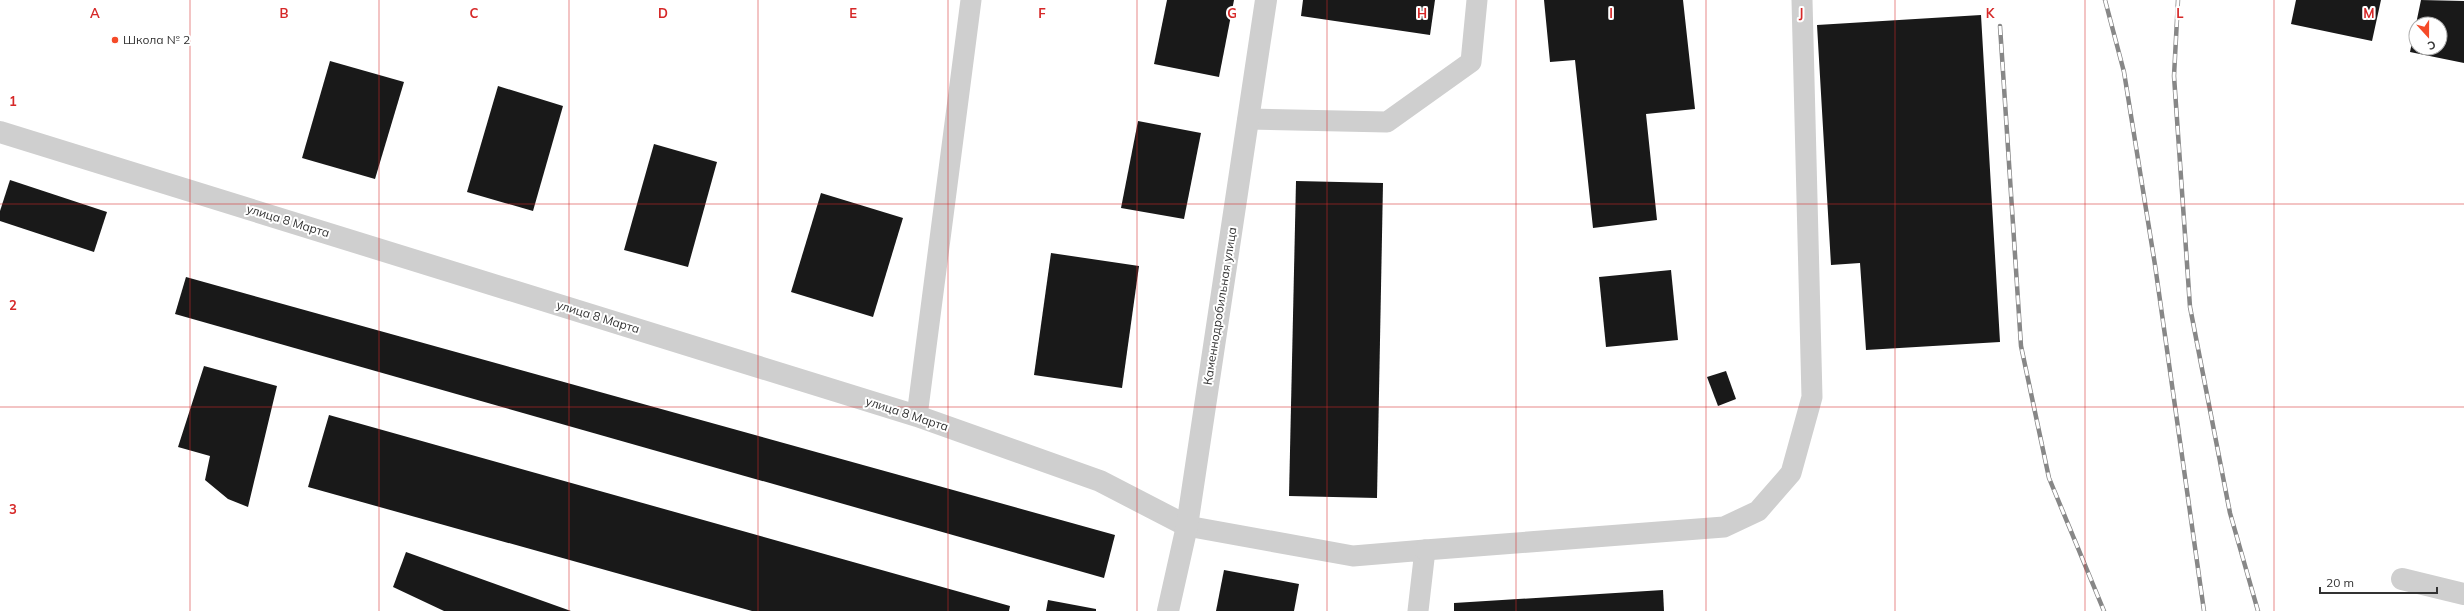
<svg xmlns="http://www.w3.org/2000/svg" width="2464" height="611" font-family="Mulish,sans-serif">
	<rect width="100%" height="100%" fill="#fff"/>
	<g fill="#191919">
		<path d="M1167 0H1234L1219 77 1154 64Z"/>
		<path d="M1303 0H1435L1430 35 1301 16Z"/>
		<path d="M1544 0H1683L1695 109 1646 114 1657 220 1593 228 1575 60 1550 62Z"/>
		<path d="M2296 0H2381L2372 41 2291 24Z"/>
		<path d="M2421 0 2464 1V63L2410 52 2415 27 2416 48H2440V24H2416Z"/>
		<path d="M1981 15 2000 342 1866 350 1860 263 1831 265 1817 25Z"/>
		<path d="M330 61 404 82 375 179 302 158Z"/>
		<path d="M498 86 563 106 533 211 467 192Z"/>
		<path d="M1138 121 1201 133 1184 219 1121 208Z"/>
		<path d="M654 144 717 162 688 267 624 250Z"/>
		<path d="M10 180 107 212 94 252 0 221V211Z"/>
		<path d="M1296 181 1383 183 1377 498 1289 496Z"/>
		<path d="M821 193 903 218 873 317 791 292Z"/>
		<path d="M1051 253 1139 266 1122 388 1034 375Z"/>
		<path d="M1671 270 1678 340 1606 347 1599 277Z"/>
		<path d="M186 277 1115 535 1104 578 175 314Z"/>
		<path d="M204 366 277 386 248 507 228 499 205 480 210 456 178 447Z"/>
		<path d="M1726 371 1736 399 1718 406 1707 377Z"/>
		<path d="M329 415 1010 606 1009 611H752L308 487Z"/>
		<path d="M406 552 571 611H444L393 587Z"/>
		<path d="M1224 570 1299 584 1294 611H1216Z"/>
		<path d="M1663 590 1664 611H1454V603Z"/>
		<path d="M1048 600 1096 609V611H1046Z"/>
	</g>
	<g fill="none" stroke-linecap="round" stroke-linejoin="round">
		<g stroke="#cfcfcf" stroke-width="21">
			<path d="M1248 119 1387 122 1471 62 1477 0"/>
			<path d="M917 416 971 0"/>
			<path d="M1187 526 1353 556 1425 550 1418 611"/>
			<path d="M1425 550 1724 527 1758 511 1791 473 1812 397 1802 0"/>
		</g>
		<g stroke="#cfcfcf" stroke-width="22">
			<path d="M0 132 917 416 1100 481 1187 526"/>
			<path d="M2402 579 2464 594"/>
			<path d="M1168 611 1187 526 1266 0"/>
		</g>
		<g stroke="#878787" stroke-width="4.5">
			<g id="rail">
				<path d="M2105 0 2124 72 2155 265 2204 611"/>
				<path d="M2178 0 2174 76 2190 307 2230 513 2258 611"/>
				<path d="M2000 26 2021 346 2049 478 2104 611"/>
			</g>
		</g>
		<use href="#rail" stroke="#fff" stroke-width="3" stroke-dasharray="9" stroke-linecap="butt"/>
	</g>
	<path fill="none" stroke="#d62828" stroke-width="1" stroke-opacity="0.55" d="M190 0V611M379 0V611M569 0V611M758 0V611M948 0V611M1137 0V611M1327 0V611M1516 0V611M1706 0V611M1895 0V611M2085 0V611M2274 0V611M0 204H2464M0 407H2464"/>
	<circle fill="#f54a28" stroke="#fff" stroke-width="1.5" cx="115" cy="40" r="4"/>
	<g text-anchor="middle" stroke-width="4" stroke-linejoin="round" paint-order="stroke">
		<g font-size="12" fill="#323232" stroke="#fff" text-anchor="start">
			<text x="123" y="44">Школа № 2</text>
		</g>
		<g font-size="12" fill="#323232" stroke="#fff">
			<text transform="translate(288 221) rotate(17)" y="4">улица 8 Марта</text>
			<text transform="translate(1220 306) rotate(-81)" y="4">Каменнодробильная улица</text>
			<text transform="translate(598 317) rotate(17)" y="4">улица 8 Марта</text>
			<text transform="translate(907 414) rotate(18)" y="4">улица 8 Марта</text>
		</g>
	</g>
	<g font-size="13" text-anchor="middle" font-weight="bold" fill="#d62828" stroke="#fff" stroke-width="4" stroke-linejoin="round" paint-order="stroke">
		<text x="95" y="18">A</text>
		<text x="284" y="18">B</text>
		<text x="474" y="18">C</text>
		<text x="663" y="18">D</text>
		<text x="853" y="18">E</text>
		<text x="1042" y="18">F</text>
		<text x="1232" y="18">G</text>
		<text x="1422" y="18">H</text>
		<text x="1611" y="18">I</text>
		<text x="1801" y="18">J</text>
		<text x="1990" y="18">K</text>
		<text x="2180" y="18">L</text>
		<text x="2369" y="18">M</text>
		<text x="13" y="106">1</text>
		<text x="13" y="310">2</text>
		<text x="13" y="514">3</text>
	</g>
	<g transform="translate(2428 36) rotate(159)"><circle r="19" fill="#ffffff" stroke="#adadad"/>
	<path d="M0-3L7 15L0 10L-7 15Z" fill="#f54a28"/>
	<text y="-6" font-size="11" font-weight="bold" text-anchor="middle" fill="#323232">С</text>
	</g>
	<path d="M2320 587v6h117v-6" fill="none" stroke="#323232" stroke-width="2"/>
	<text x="2326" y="587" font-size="12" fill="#323232" stroke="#ffffff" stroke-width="3" paint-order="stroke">20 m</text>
</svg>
